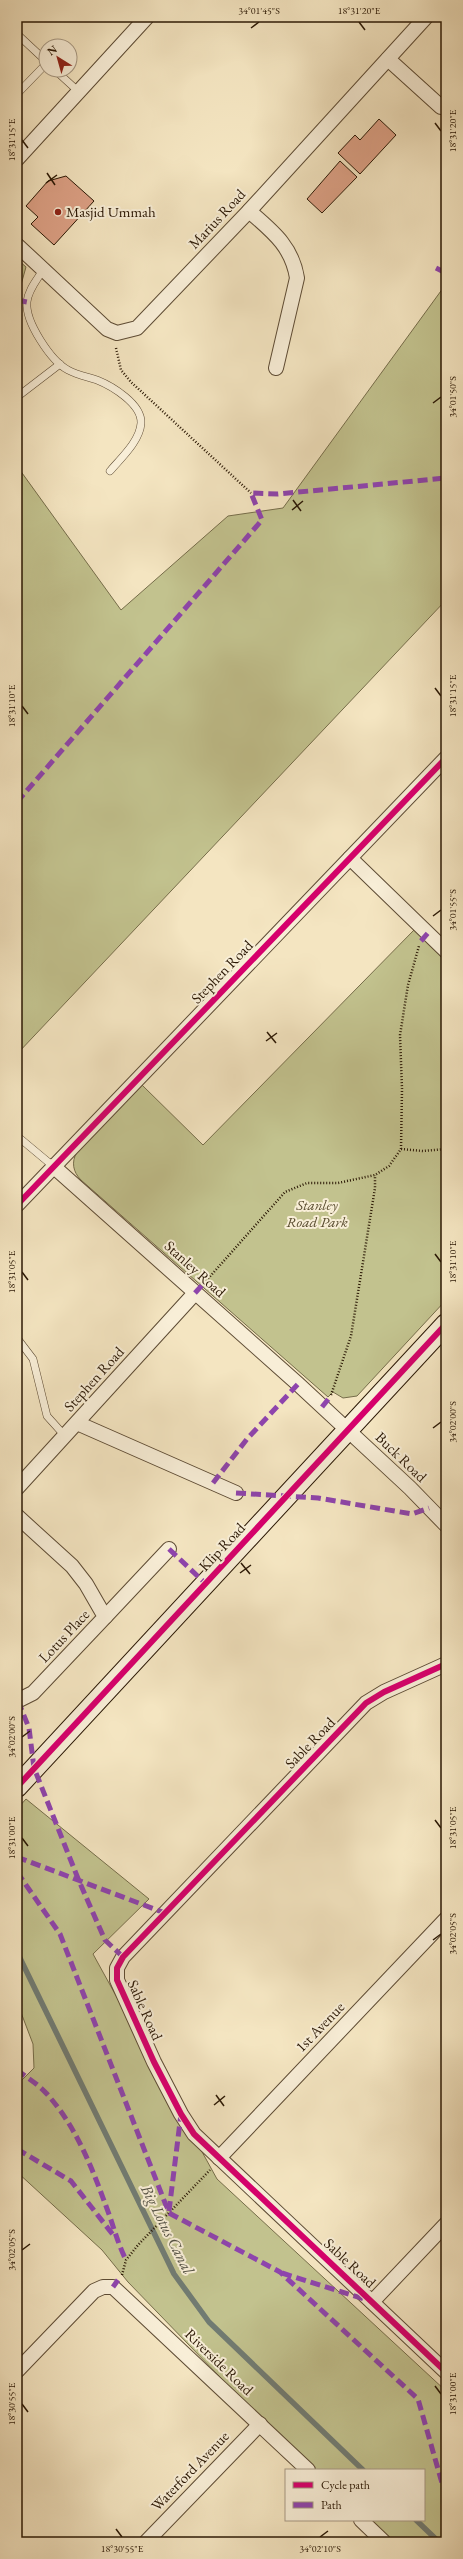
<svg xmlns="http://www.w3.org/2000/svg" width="463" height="2559" font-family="'EB Garamond',serif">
	<rect width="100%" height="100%" fill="#f4e5c1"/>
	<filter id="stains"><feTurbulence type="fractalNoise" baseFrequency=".005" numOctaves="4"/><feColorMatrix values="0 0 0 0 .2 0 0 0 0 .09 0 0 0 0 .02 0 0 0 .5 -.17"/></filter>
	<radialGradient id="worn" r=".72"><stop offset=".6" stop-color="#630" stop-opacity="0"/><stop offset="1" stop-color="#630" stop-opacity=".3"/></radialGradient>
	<g fill="#c2c28e" stroke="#766d4a">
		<path d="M17 259 26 267 17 299Z"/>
		<path d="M446 284V600L17 1054V466L121 610 228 516 283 508Z"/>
		<path d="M414 930 446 961V1300L357 1396 343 1398 333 1392 328 1397 81 1180C73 1172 71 1162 77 1152L142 1085 203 1145Z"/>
		<path d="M26 1799 149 1899 93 1954 217 2179 446 2391V2542H380L358 2520H424V2470H310L128 2282 102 2250 17 2172V2085L34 2068 33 2044 17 2002V1809Z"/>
	</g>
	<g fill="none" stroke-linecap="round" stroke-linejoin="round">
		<g stroke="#717b72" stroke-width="5.5">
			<path d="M17 1952 174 2274 209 2322 363 2470"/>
			<path d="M416 2520 439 2542"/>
		</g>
	</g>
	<g fill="#dda186" stroke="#2b1805">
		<path d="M379 119 396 135 360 174 338 153 355 135 360 140Z"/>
		<path d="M340 161 357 177 322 213 307 199Z"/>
		<path d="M66 176 94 201 54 245 31 224 38 217 26 206 48 181Z"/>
	</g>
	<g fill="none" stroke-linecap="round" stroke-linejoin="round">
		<g stroke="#5d4b34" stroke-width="8">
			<g id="lane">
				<path d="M17 34 46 61"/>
				<path d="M55 70 79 92"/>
				<path d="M17 94 46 64"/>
				<path d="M43 270C37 280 28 290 27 302 25 322 51 361 68 370 77 375 88 377 97 380 112 386 142 404 141 423 140 441 121 458 110 471"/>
				<path d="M17 397 60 364"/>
				<path d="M17 1136 53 1166"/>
				<path d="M17 1338 33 1359 47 1416 65 1436"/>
			</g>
		</g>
		<g stroke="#5d4b34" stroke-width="16">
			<g id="street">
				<path d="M388 59 441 107"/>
				<path d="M17 159 147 17"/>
				<path d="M249 211C272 231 292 246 297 278L276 368"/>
				<path d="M17 245 107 329 117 333 137 328 249 211 426 17"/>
				<path d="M350 858 446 951"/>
				<path d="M53 1166 298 1384 410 1488 446 1525"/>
				<path d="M17 1205 446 758"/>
				<path d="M77 1423 236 1493"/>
				<path d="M17 1488 195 1293"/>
				<path d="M17 1516 72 1566 86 1584 105 1617 33 1693 17 1701"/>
				<path d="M105 1617 169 1549"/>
				<path d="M446 1664 384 1692 366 1703 123 1957 117 1968V1980L154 2062 181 2114 194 2134 446 2372"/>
				<path d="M219 2158 446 1919"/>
				<path d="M372 2302 446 2224"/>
				<path d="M17 2371 94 2291 103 2287H113L308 2470"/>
				<path d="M361 2520 384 2542"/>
				<path d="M146 2542 260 2424"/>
			</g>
		</g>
		<g stroke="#2b1805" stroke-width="22">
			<path id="secondary" d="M17 1787 446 1324"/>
		</g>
		<g stroke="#2b1805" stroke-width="2.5" stroke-dasharray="1 2" stroke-linecap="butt">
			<path d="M116 348 121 370 131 382 251 493"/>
			<path d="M401 1149 423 1151 446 1149"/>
			<path d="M206 1281 285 1192 307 1183H338L375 1175 389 1166 401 1149 402 1089 400 1035 408 985 419 946"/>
			<path d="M331 1395 351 1336 375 1188V1175"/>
			<path d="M122 2275 126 2260 138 2245 210 2170"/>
			<path d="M439 2542 446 2535"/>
		</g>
		<use href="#lane" stroke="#f8eed7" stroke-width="7"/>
		<use href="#street" stroke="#f8eed7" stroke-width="14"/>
		<use href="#secondary" stroke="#f8eed7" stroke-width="20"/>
		<g stroke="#8e44ad" stroke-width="5" stroke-dasharray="10 5" stroke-linecap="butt">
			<path d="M436 268 446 273"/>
			<path d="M17 300 27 302"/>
			<path d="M17 802 262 520 251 493 278 494 446 478"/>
			<path d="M421 941 428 933"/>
			<path d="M195 1293 204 1283"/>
			<path d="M322 1407 330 1397"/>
			<path d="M213 1483 247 1439 298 1384"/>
			<path d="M236 1493 318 1498 412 1514 429 1508"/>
			<path d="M169 1549 206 1584"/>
			<path d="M18 1701 29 1728 34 1768 79 1881 105 1940 123 1957"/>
			<path d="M17 1857 165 1913"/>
			<path d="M17 1872 60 1934 169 2213 280 2272 418 2399 446 2497"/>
			<path d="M17 2070C26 2077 38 2084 46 2093 78 2128 94 2173 110 2217 115 2232 119 2246 126 2260"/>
			<path d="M17 2149 71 2181 114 2236"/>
			<path d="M169 2211 181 2114"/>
			<path d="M282 2273 367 2300"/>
			<path d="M113 2287 118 2280"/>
		</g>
		<g stroke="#f8eed7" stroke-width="8">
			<g id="cycleway">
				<path d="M17 1205 446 758"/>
				<path d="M446 1664 384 1692 366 1703 123 1957 117 1968V1980L154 2062 181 2114 194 2134 446 2372"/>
				<path d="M17 1787 446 1324"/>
			</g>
		</g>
		<use href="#cycleway" stroke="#d6006c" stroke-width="6"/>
	</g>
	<path fill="none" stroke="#2b1805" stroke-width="1.5" d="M359 22 365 30M251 28 259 22M435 123 441 131M22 140 28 148M47 173 55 185M46 183 57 175M433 403 441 397M293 500 301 511M292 510 303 501M435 688 441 696M22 706 28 714M433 916 441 910M267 1032 276 1043M266 1041 277 1033M435 1254 441 1262M22 1272 28 1280M433 1428 441 1422M241 1563 250 1574M240 1573 251 1565M22 1737 30 1731M435 1820 441 1828M22 1838 28 1846M433 1940 441 1934M216 2095 224 2106M214 2105 225 2096M22 2250 30 2244M435 2386 441 2394M22 2404 28 2412M116 2529 122 2537M320 2537 328 2531"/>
	<circle fill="#8f2418" stroke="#f8eed7" stroke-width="1.5" cx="58" cy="212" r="4"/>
	<g text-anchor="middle" stroke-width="4" stroke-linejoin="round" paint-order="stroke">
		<g font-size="15" fill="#2b1805" stroke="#f8eed7" text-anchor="start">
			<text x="66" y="217">Masjid Ummah</text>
		</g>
		<g font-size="15" fill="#2b1805" stroke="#f8eed7">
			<text transform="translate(217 219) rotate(-47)" y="5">Marius Road</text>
			<text transform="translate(222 972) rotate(-46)" y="5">Stephen Road</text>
			<text transform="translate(195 1269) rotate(42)" y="5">Stanley Road</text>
			<text transform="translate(94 1379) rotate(-48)" y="5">Stephen Road</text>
			<text transform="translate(401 1457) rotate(44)" y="5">Buck Road</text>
			<text transform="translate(222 1547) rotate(-47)" y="5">Klip Road</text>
			<text transform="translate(64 1636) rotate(-47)" y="5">Lotus Place</text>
			<text transform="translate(310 1743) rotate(-46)" y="5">Sable Road</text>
			<text transform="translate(145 2010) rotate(66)" y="5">Sable Road</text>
			<text transform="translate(320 2027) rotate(-46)" y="5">1st Avenue</text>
			<text transform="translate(350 2263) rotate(43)" y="5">Sable Road</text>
			<text transform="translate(219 2362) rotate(44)" y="5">Riverside Road</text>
			<text transform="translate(190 2471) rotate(-46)" y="5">Waterford Avenue</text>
		</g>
		<g font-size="15" font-style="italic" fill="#584b2e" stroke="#f8eed7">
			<text x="317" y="1210">Stanley<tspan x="317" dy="17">Road Park</tspan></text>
		</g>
		<g font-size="16" font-style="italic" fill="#545245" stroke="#f8eed7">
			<text transform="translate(168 2229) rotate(63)" y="6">Big Lotus Canal</text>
		</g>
	</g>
	<rect width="463" height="2559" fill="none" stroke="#f4e5c1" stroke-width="44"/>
	<rect x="285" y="2469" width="140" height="52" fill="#f8eed7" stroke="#a69883"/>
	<rect x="293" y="2482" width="20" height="6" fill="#d6006c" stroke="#a69883"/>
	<text x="321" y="2489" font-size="12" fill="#2b1805">Cycle path</text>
	<rect x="293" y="2502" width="20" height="6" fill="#8e44ad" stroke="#a69883"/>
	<text x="321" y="2509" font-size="12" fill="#2b1805">Path</text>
	<g transform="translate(58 58) rotate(323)"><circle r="19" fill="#f8eed7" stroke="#a69883"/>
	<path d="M0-3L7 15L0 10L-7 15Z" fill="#8f2418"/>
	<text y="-6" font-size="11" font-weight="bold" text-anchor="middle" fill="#2b1805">N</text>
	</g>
	<rect x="22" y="22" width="419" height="2515" fill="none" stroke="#2b1805" stroke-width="1.5"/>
	<g font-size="10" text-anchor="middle" fill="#2b1805">
		<text x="259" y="14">34°01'45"S</text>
		<text x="359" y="14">18°31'20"E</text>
		<text transform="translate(452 131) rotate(-90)" y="4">18°31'20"E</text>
		<text transform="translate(11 140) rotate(-90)" y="4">18°31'15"E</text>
		<text transform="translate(452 397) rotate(-90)" y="4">34°01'50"S</text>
		<text transform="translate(452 696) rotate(-90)" y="4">18°31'15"E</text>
		<text transform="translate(11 706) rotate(-90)" y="4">18°31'10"E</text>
		<text transform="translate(452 910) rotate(-90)" y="4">34°01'55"S</text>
		<text transform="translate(452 1262) rotate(-90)" y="4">18°31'10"E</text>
		<text transform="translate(11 1272) rotate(-90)" y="4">18°31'05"E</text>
		<text transform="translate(452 1422) rotate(-90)" y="4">34°02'00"S</text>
		<text transform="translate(11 1737) rotate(-90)" y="4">34°02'00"S</text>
		<text transform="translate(452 1828) rotate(-90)" y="4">18°31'05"E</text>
		<text transform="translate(11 1838) rotate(-90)" y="4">18°31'00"E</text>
		<text transform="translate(452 1934) rotate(-90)" y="4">34°02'05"S</text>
		<text transform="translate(11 2250) rotate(-90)" y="4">34°02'05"S</text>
		<text transform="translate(452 2394) rotate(-90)" y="4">18°31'00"E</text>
		<text transform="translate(11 2404) rotate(-90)" y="4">18°30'55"E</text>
		<text x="122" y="2552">18°30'55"E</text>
		<text x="320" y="2552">34°02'10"S</text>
	</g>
	<rect width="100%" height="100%" filter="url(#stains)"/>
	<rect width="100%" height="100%" fill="url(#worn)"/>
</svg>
